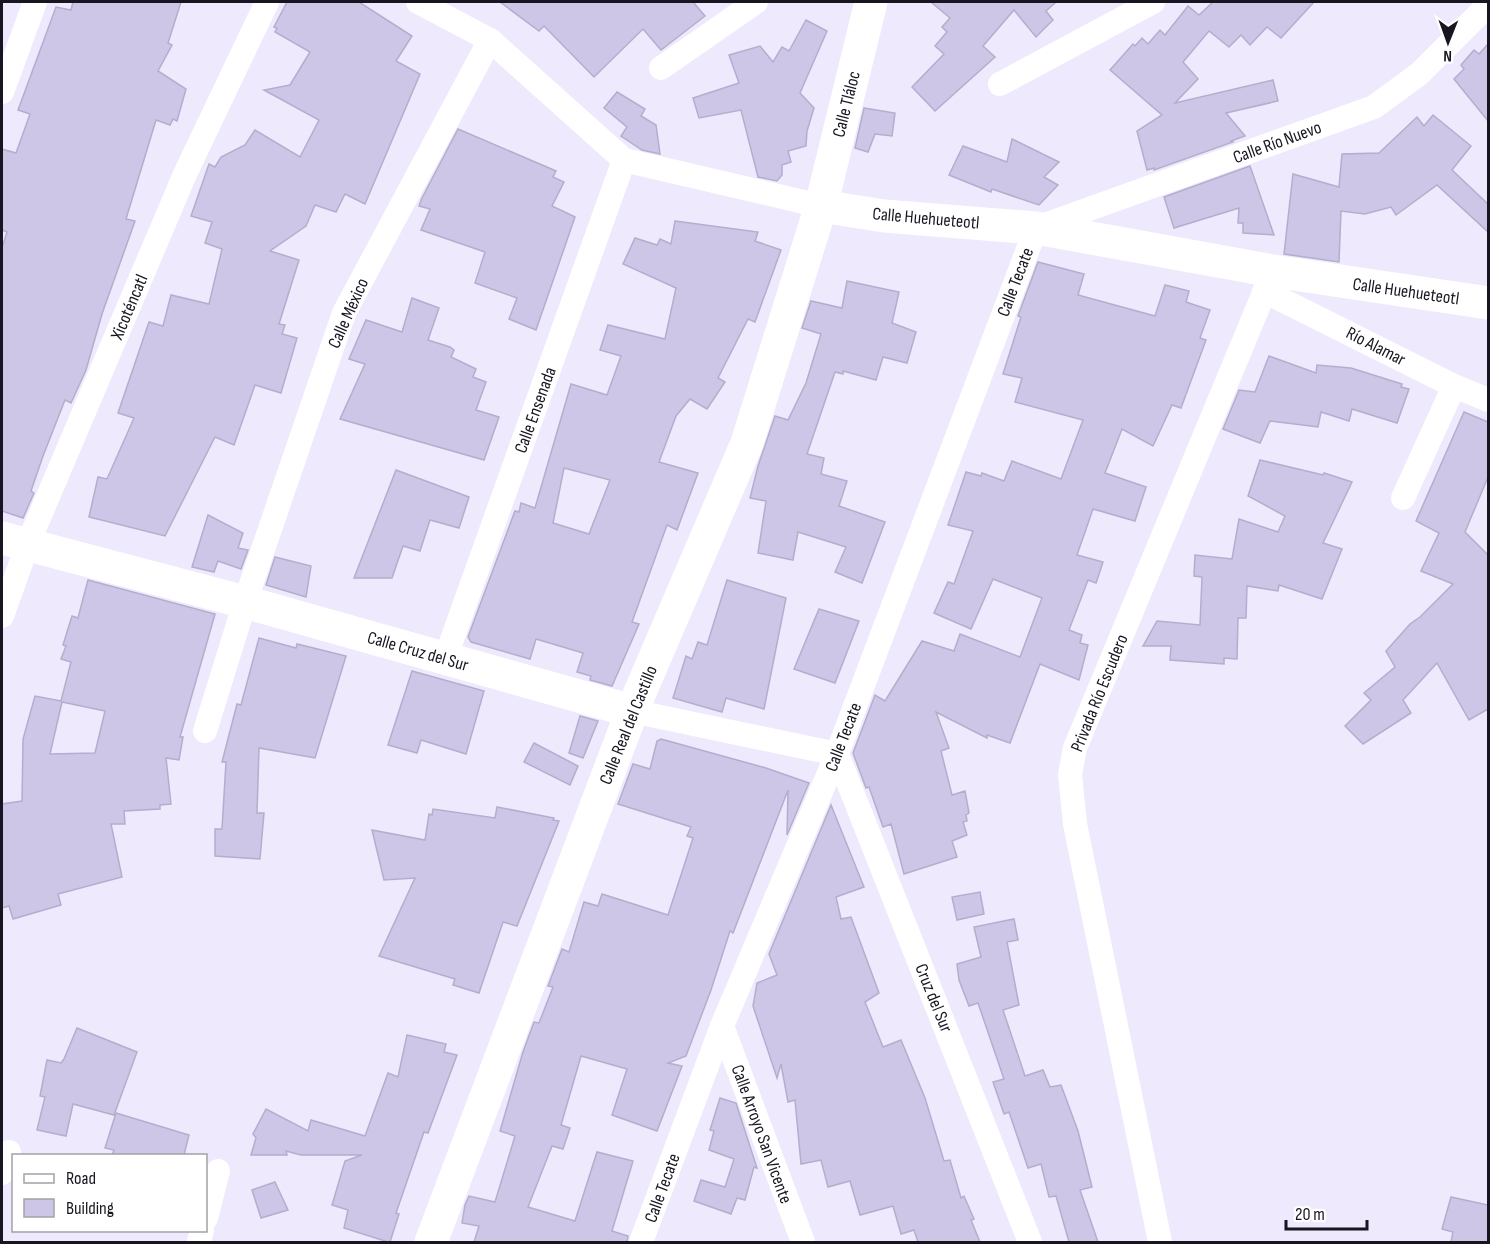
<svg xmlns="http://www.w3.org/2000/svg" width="1490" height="1244" font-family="'Sofia Sans Condensed',sans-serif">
	<rect width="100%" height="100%" fill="#eee9fd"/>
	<g fill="#cec6e7" stroke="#b5adcd" stroke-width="1.5" fill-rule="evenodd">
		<path d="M73 2H181L168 43 172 45 158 71 186 89 177 121 173 119 170 125 156 120 126 219 135 221 102 314 86 370 71 403 65 400 43 456 31 491 34 493 23 518 2 511V248L7 232 2 230V149L16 153 30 114 18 110 56 7 71 10Z"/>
		<path d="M287 2H359L412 36 396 61 420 74 365 204 345 194 336 212 315 205 306 226 270 251 299 260 279 324 285 325 282 334 297 338 281 393 255 385 234 445 215 437 165 536 89 517 98 477 107 479 134 418 118 413 149 322 163 326 171 295 209 304 222 249 205 243 212 222 191 216 209 164 215 167 221 157 245 145 255 130 300 157 319 120 264 90 290 85 310 52 275 32 277 28 274 27Z"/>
		<path d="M500 2H693L705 16 661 50 643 29 594 77 544 26 539 31Z"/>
		<path d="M931 2H1056L1046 11 1053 20 1036 37 1014 10 983 46 995 57 935 111 912 87 944 54 935 46 947 32 942 27 950 18Z"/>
		<path d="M1213 2H1314L1281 38 1267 27 1250 45 1241 35 1229 47 1209 31 1183 62 1198 79 1175 103 1273 80 1278 101 1226 113 1245 136 1231 141 1233 142 1154 170V168L1147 170 1137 131 1162 115 1110 70 1133 44 1135 46 1142 38 1148 44 1160 30 1165 35 1188 6 1199 15Z"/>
		<path d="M806 20 827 31 800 93 814 108 807 131 806 146 788 151 791 162 782 165V175L777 181 758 177 741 110 699 118 693 98 739 83 729 55 760 46 773 62 782 47 789 51Z"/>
		<path d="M1488 44V121L1454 79 1464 69 1461 65 1474 50 1479 54Z"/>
		<path d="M617 92 645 109 641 116 656 125 660 154 642 150 621 136 627 127 604 108Z"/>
		<path d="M864 108 895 113 892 136 875 134 868 152 855 148Z"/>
		<path d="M1433 115 1471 146 1452 170 1488 204V232L1437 185 1396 215 1391 207 1365 214 1341 211 1339 262 1284 254 1293 174 1339 187 1342 154 1379 153 1417 117 1424 126Z"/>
		<path d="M458 129 556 171 553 177 564 182 552 206 575 217 536 330 509 319 517 298 475 283 485 252 421 230 430 209 419 206 422 198Z"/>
		<path d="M1012 139 1059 162 1044 177 1058 185 1039 205 992 189 991 192 949 175 963 146 1007 162Z"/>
		<path d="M1250 166 1274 235 1243 233V223H1238L1239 208 1174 228 1164 197Z"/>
		<path d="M675 221 758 232 755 241 781 250 755 322 748 319 718 378 725 382 707 409 690 399 676 416 659 462 698 473 677 530 667 525 632 622 639 624 612 686 590 680 591 676 577 672 583 653 536 639 530 659 471 642 468 637 515 511 519 512 521 503 535 508 571 384 607 395 621 356 600 350 608 325 665 339 676 288 623 264 635 238 657 245 660 239 671 244ZM564 468 610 480 589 534 553 523Z"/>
		<path d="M1038 262 1084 274 1078 295 1155 316 1165 285 1189 291 1186 302 1210 310 1200 338 1206 340 1181 408 1172 405 1153 446 1122 429 1105 473 1146 487 1135 521 1093 509 1077 555 1103 562 1096 583 1088 580 1069 630 1082 635 1080 643 1088 645 1079 680 1040 664 1010 743 987 735V738L936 712 949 748 941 751 952 795 965 791 969 813 966 815 967 821 963 822 967 835 952 841 957 857 904 874 891 824 883 827 869 787 866 788 853 753 869 711 875 695 885 701 922 641 954 651 960 634 1020 657 1042 598 993 579 971 629 934 613 948 582 954 584 973 531 948 525 966 472 981 476 982 473 1004 481 1012 461 1061 479 1083 420 1015 402 1022 378 1003 374 1021 317 1018 316Z"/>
		<path d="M847 281 899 292 892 323 916 332 907 363 883 357 876 380 843 371V374L835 372 807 454 824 458 821 474 847 481 839 506 885 522 862 583 835 572 846 547 798 532 793 560 758 553 766 501 750 498 758 466 775 416 788 420 806 383 821 334 802 328 811 301 842 308Z"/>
		<path d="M412 298 439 308 428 340 450 347 454 350 451 357 476 369 473 377 486 382 476 410 499 417 484 460 340 419 365 364 349 359 366 320 402 332Z"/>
		<path d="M1269 356 1316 373 1317 365 1351 368 1402 384 1401 387 1409 389 1397 423 1352 409 1349 421 1321 412 1318 427 1270 421 1260 443 1223 429 1239 390 1255 392Z"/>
		<path d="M1464 412 1488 422V477L1465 532 1488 555V709L1469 720 1437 663 1403 700 1411 713 1363 744 1345 726 1371 700 1364 693 1395 667 1386 651 1410 624 1420 617 1453 584 1421 571 1439 533 1416 521Z"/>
		<path d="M1260 460 1323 475 1324 473 1352 482 1323 543 1342 549 1322 599 1279 585 1278 591 1247 586 1246 618H1238L1237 659 1224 658V664L1170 660 1171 646H1143L1157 621 1200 625 1202 577 1194 576 1195 555 1232 559 1239 519 1278 532 1285 516 1248 496Z"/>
		<path d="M396 470 469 497 459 528 430 520 420 551 403 546 392 578H354Z"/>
		<path d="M208 515 243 533 238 548 248 550 241 569 218 561 214 572 192 567Z"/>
		<path d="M275 557 311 566 306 597 266 585Z"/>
		<path d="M88 580 215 614 180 737H183L179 760 166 758 171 804 160 805V809L124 811 125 824H111L122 877 58 894 61 905 13 919 9 906 2 908V804L22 801 23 739 35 696 61 701 71 662 61 659 66 646 63 645 72 616 78 618ZM62 702 105 711 95 753 50 754Z"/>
		<path d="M727 580 786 598 764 709 726 698 722 712 673 698 686 656 692 659 698 642 707 645Z"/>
		<path d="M819 609 859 621 835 683 794 669Z"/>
		<path d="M259 638 296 648 297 644 346 656 315 758 259 748 257 813H264L260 859 215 856V829H222L226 762H222L237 704 241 705Z"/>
		<path d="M412 671 484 691 466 754 421 740 417 753 388 745Z"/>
		<path d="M580 716 598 721 583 758 569 753Z"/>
		<path d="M661 739 766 768 809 783 787 835 788 790 733 933 730 931 711 990 686 1056 668 1063 682 1066 657 1131 612 1115 627 1069 581 1056 561 1125 570 1128 563 1149 552 1146 528 1207 575 1221 597 1152 633 1161 612 1231 628 1236 627 1242H474L479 1226 462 1223 465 1205 469 1196 495 1202 515 1136 500 1131 523 1052 534 1022 539 1023 553 987 548 986 562 949 569 952 584 902 598 906 602 894 668 915 693 838 687 836 691 827 618 804 633 764 650 769 657 741Z"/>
		<path d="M534 743 578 766 570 785 524 762Z"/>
		<path d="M831 805 864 887 836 897 841 919 851 917 879 993 865 1002 883 1047 901 1040 925 1098 944 1161 950 1160 961 1198 964 1196 974 1219 971 1220 980 1242H918L914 1230 901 1234 893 1206 860 1215 850 1181 828 1187 821 1160 801 1164 795 1100 788 1102 781 1064 777 1078 753 1006 757 983 777 975 769 954Z"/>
		<path d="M497 807 554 818 553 820 559 821 517 926 503 922 479 993 453 985 455 979 379 956 415 878 384 880 372 830 425 840 429 814 432 815 433 809 495 818Z"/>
		<path d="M980 892 984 914 957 920 952 897Z"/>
		<path d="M1014 919 1018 940 1007 942 1019 1005 1003 1010 1025 1076 1043 1070 1050 1087 1061 1085 1078 1131 1092 1187 1080 1190 1098 1242H1069L1056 1196 1049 1197 1041 1164 1028 1168 1009 1112 1004 1114 993 1082 1004 1079 978 1003 969 1006 959 980 957 964 981 957 974 927Z"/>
		<path d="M77 1028 137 1052 114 1115 73 1104 66 1136 37 1130 45 1097 40 1096 47 1060 61 1063 64 1059Z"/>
		<path d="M407 1035 446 1044 444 1052 457 1055 428 1133 424 1132 396 1213 399 1214 390 1242H388L344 1228 348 1210 332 1205 345 1161 362 1155H301L286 1151 287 1155H251L256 1138 253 1134 266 1109 308 1131 311 1120 365 1136 388 1073 398 1077Z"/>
		<path d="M720 1098 736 1103 757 1168 754 1167 745 1200 737 1198 731 1214 694 1201 701 1180 725 1187 734 1159 709 1150 714 1131 710 1130Z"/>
		<path d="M116 1113 189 1135 184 1155H112L114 1150 105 1148Z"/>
		<path d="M275 1182 288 1210 261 1218 252 1190Z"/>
		<path d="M1451 1197 1488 1205V1242H1451L1453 1232 1442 1229Z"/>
	</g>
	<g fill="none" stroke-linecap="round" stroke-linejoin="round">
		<g stroke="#fff" stroke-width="24">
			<path d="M418 2 490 40 624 160 821 206"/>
			<path d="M661 68 756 2"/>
			<path d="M1000 84 1153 2"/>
			<path d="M2 92 35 2"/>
			<path d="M1264 291 1454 386 1488 400"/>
			<path d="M1403 498 1454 386"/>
			<path d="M2 616 27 546 185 174 267 2"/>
			<path d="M445 659 624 160"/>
			<path d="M632 711 837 754 1030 1242"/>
			<path d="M205 731 245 602 344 313 490 40"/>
			<path d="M722 1026 803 1242"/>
			<path d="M2 1173 9 1152"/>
			<path d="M206 1218 218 1171"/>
			<path d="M199 1242 202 1230"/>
			<path d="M641 1242 722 1026 837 754 1036 228 1374 107 1419 74 1488 5"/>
			<path d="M1160 1242 1075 824 1070 774 1075 748 1273 271"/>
		</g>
		<g stroke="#fff" stroke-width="33">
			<path d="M821 206 884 216 1036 228 1273 271 1488 303"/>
			<path d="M2 538 245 602 632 711"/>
			<path d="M431 1242 632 711 747 443 821 206 871 2"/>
		</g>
	</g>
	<g text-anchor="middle" stroke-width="6" stroke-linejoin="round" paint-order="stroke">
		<g font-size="18" fill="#181520" stroke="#fff">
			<text transform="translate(846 104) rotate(-76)" y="6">Calle Tláloc</text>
			<text transform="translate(1277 142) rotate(-20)" y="6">Calle Río Nuevo</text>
			<text transform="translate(926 218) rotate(5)" y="6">Calle Huehueteotl</text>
			<text transform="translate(1015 282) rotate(-69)" y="6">Calle Tecate</text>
			<text transform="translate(1406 291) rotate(8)" y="6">Calle Huehueteotl</text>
			<text transform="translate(129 307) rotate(-67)" y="6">Xicoténcatl</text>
			<text transform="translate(348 313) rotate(-66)" y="6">Calle México</text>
			<text transform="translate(1376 346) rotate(27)" y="6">Río Alamar</text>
			<text transform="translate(535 410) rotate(-70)" y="6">Calle Ensenada</text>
			<text transform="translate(418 651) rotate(16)" y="6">Calle Cruz del Sur</text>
			<text transform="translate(1099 693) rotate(-68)" y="6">Privada Río Escudero</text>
			<text transform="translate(628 725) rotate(-68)" y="6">Calle Real del Castillo</text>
			<text transform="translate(843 737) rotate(-69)" y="6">Calle Tecate</text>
			<text transform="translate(934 998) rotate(68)" y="6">Cruz del Sur</text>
			<text transform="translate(762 1134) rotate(70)" y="6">Calle Arroyo San Vicente</text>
			<text transform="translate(662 1188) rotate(-70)" y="6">Calle Tecate</text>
		</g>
	</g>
	<rect width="1490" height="1244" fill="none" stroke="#181520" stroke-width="6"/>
	<rect x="12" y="1154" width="195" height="78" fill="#ffffff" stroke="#a3a1a6" stroke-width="1.5"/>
	<rect x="24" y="1174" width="30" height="9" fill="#ffffff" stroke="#a3a1a6" stroke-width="1.5"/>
	<text x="66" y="1184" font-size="18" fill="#181520">Road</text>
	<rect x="24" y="1199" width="30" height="18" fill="#cec6e7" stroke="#a3a1a6" stroke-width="1.5"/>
	<text x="66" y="1214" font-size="18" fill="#181520">Building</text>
	<g transform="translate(1448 42) rotate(181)" stroke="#ffffff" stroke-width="4.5" paint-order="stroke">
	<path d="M0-4.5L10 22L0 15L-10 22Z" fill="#181520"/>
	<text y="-9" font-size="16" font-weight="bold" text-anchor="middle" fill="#181520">N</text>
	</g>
	<path d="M1286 1220v9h81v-9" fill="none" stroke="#181520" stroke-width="3"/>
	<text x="1295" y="1220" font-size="18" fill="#181520" stroke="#ffffff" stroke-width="4.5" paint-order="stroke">20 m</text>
</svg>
